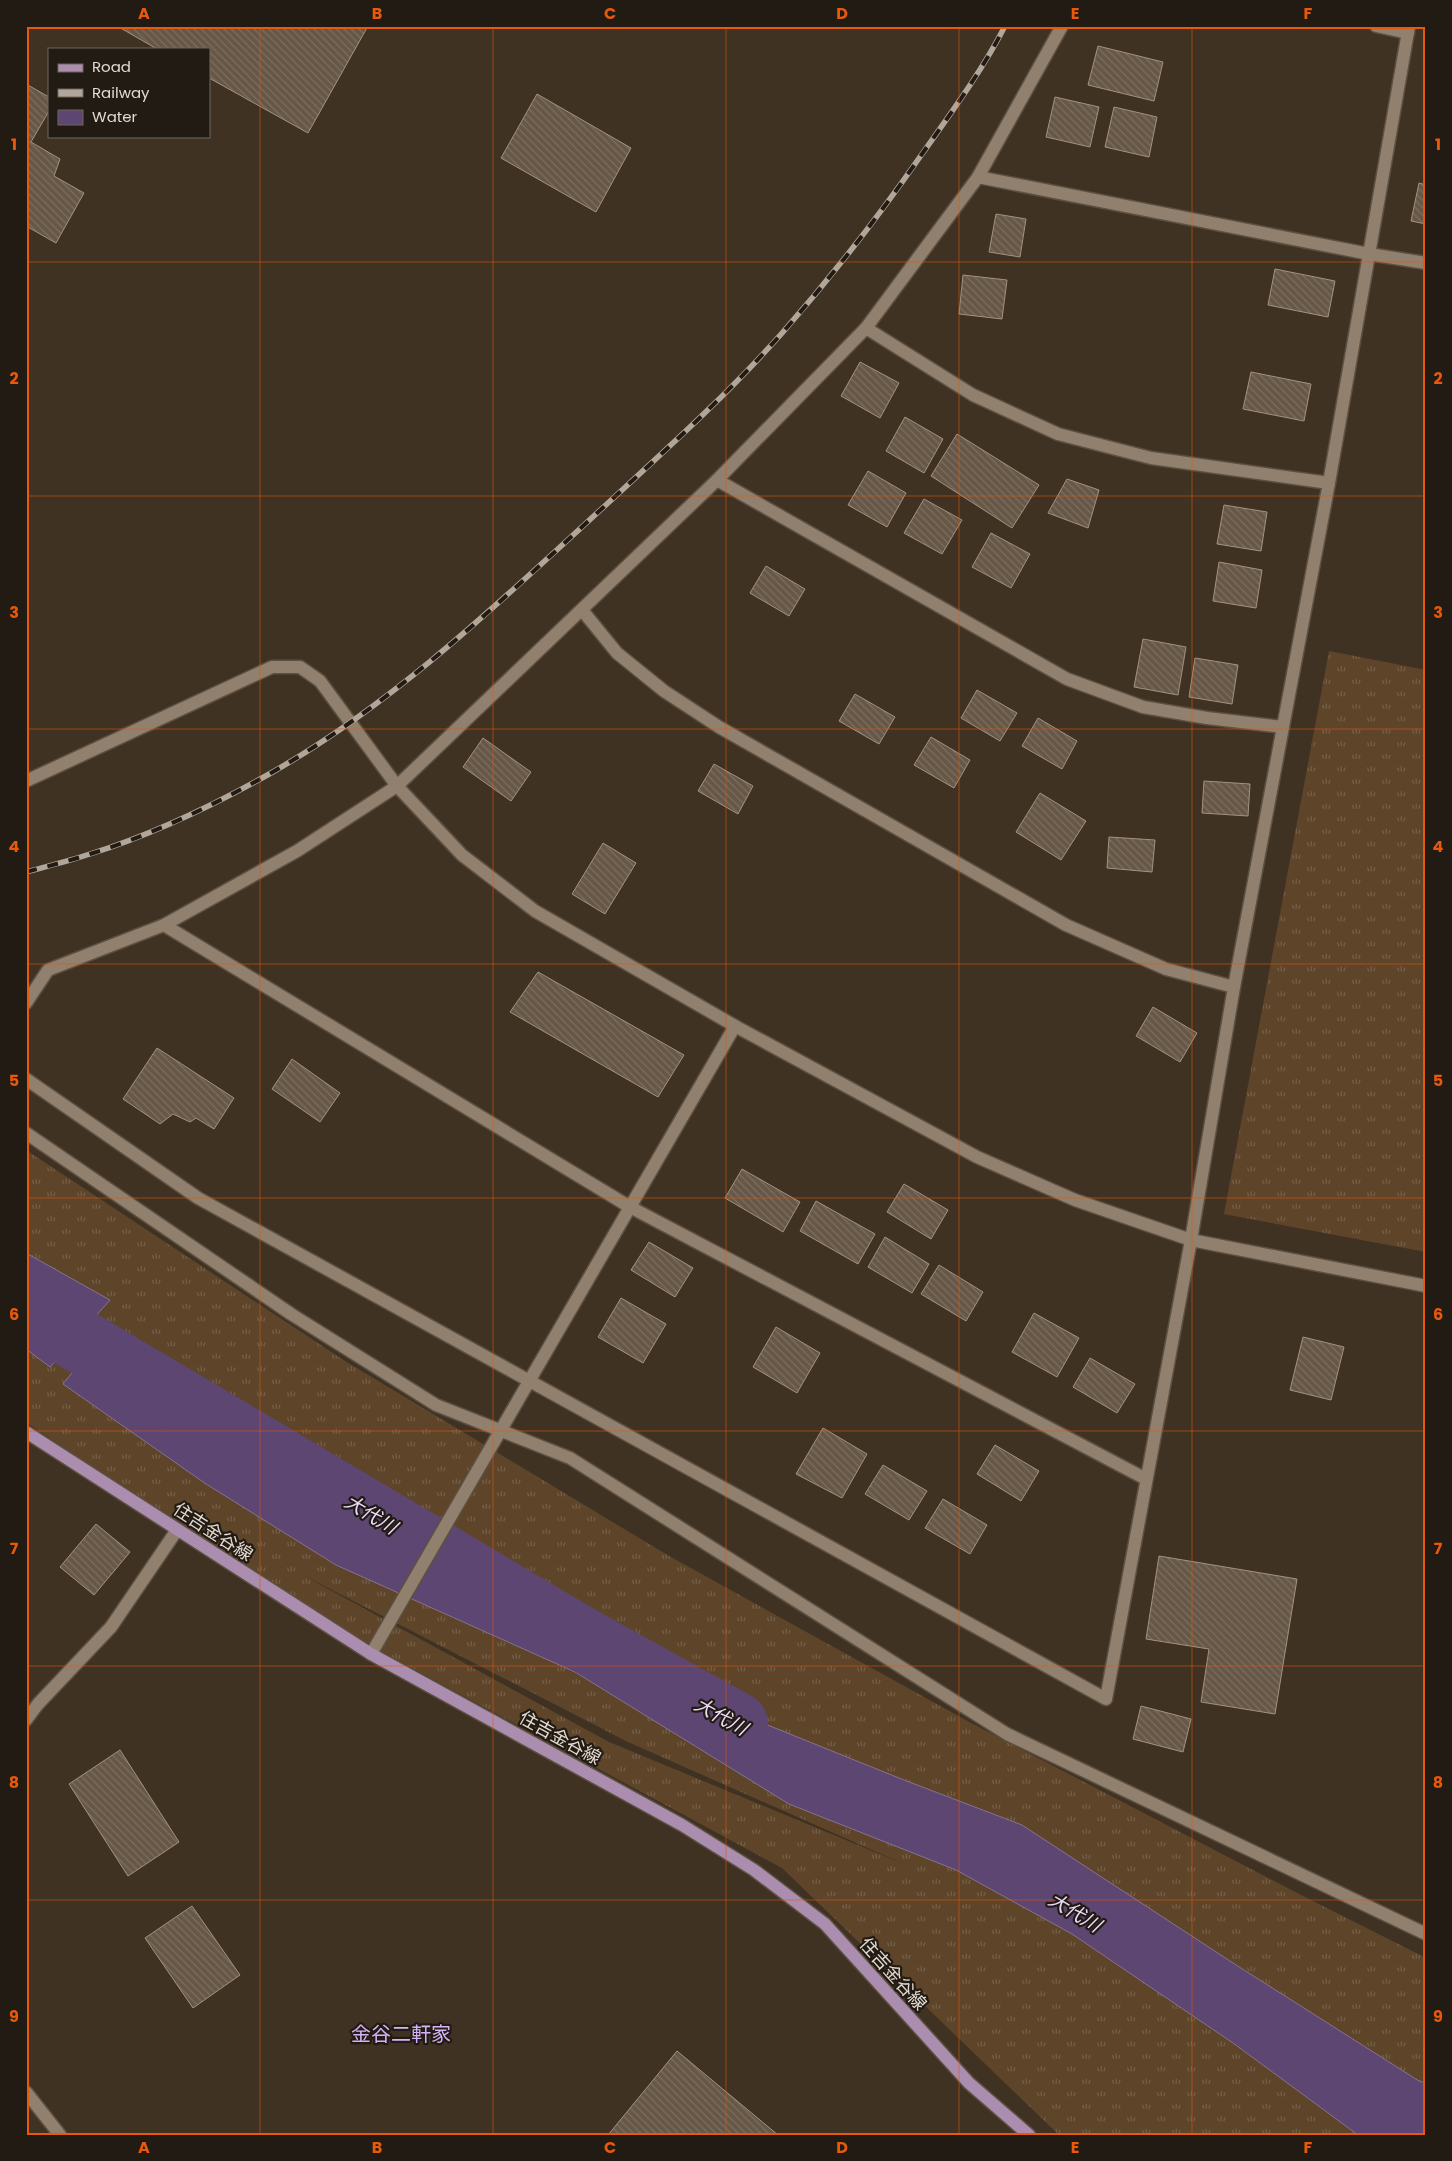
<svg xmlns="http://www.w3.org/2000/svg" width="1452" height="2161" font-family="Poppins,'Noto Sans JP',sans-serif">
	<defs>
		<pattern id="grass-tufts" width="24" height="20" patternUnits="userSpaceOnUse" patternTransform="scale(1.25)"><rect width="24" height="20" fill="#5e452a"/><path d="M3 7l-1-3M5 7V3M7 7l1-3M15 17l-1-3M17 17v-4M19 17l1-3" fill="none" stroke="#755f48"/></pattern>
		<pattern id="building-back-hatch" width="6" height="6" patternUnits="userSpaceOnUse" patternTransform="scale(1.25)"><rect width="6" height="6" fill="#665746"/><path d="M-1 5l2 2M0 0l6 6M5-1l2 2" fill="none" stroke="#7c6f60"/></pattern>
	</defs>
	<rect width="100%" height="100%" fill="#403222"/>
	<g fill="url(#grass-tufts)" fill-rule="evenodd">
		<path d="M1329 651 1426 670V1252L1224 1214Z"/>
		<path d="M26 1150 345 1361 669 1556 973 1724 1301 1895 1426 1958V2135H1059L782 1868 290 1602 26 1422ZM299 1573 628 1742 906 1865 609 1742Z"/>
	</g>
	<g fill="#5e4673" stroke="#86728f">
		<path d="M26 1253 110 1300 50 1367 26 1349Z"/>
		<path d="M106 1331 212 1447 306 1509 554 1639 904 1780 1022 1825 1233 1963 1419 2081 1426 2083V2130L1421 2135H1358L1233 2043 1072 1934 956 1870 789 1804 575 1672 336 1565 206 1484 63 1384Z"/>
	</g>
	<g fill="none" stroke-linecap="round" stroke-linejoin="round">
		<path stroke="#5e4673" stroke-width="64" d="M26 1309 584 1640 736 1724"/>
	</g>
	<g fill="url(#building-back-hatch)" stroke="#a3927f">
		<path d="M117 26H368L308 133 209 78V49H157Z"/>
		<path d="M1098 46 1163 62 1154 101 1088 85Z"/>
		<path d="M26 84 49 97V111L31 142 60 159 54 176 84 193 56 243 26 226Z"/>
		<path d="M537 94 631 148 596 212 501 158Z"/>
		<path d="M1055 97 1099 107 1090 147 1046 137Z"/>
		<path d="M1114 107 1157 117 1149 157 1105 147Z"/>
		<path d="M1419 183 1426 185V224L1411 221Z"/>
		<path d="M996 214 1026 219 1020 257 989 252Z"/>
		<path d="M1275 269 1335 281 1328 317 1268 305Z"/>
		<path d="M963 275 1007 280 1002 319 959 314Z"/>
		<path d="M860 362 899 383 880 418 841 396Z"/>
		<path d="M1251 372 1311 384 1304 421 1243 409Z"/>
		<path d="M905 417 943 439 924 473 886 451Z"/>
		<path d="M957 434 1039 485 1012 528 931 476Z"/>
		<path d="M868 471 906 493 887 527 848 505Z"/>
		<path d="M1067 479 1099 490 1088 528 1048 513Z"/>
		<path d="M924 499 962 520 942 554 904 533Z"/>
		<path d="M1224 505 1267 512 1261 551 1217 544Z"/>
		<path d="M991 533 1030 554 1011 588 972 567Z"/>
		<path d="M1219 562 1262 570 1256 608 1213 601Z"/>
		<path d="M766 566 805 589 789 616 750 593Z"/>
		<path d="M1143 639 1186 647 1178 695 1134 687Z"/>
		<path d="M1195 658 1238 665 1232 704 1189 697Z"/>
		<path d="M977 690 1017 713 1000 741 961 718Z"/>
		<path d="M855 694 895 717 879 744 839 721Z"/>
		<path d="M1038 718 1077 741 1062 769 1022 746Z"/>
		<path d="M931 737 970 760 954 788 914 765Z"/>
		<path d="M483 738 531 772 511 801 463 767Z"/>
		<path d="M714 764 753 786 738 814 698 791Z"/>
		<path d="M1204 781 1250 784 1248 816 1202 813Z"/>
		<path d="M1040 793 1086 821 1061 860 1016 832Z"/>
		<path d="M1109 837 1155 840 1152 872 1107 868Z"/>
		<path d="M603 843 636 863 605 914 572 894Z"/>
		<path d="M538 972 684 1055 658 1097 510 1012Z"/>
		<path d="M1153 1007 1197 1033 1180 1062 1136 1036Z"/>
		<path d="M157 1048 234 1098 214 1129 196 1118 190 1122 173 1114 160 1124 123 1099Z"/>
		<path d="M292 1059 340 1093 320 1122 272 1089Z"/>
		<path d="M742 1169 800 1202 783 1232 725 1198Z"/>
		<path d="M904 1184 948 1210 931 1239 887 1212Z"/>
		<path d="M816 1201 875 1234 858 1264 800 1231Z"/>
		<path d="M885 1237 929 1264 912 1293 868 1267Z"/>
		<path d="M649 1242 693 1268 675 1297 631 1270Z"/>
		<path d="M939 1265 983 1292 966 1321 921 1294Z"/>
		<path d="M621 1298 666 1324 643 1363 598 1337Z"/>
		<path d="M1034 1313 1079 1338 1057 1377 1012 1352Z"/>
		<path d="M776 1327 820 1353 797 1393 753 1367Z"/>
		<path d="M1303 1337 1344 1347 1331 1400 1290 1390Z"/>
		<path d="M1090 1358 1135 1384 1117 1413 1073 1387Z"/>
		<path d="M823 1428 867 1454 842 1498 796 1474Z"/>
		<path d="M995 1445 1039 1471 1021 1501 977 1474Z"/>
		<path d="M883 1465 927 1491 909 1520 865 1494Z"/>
		<path d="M943 1499 987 1525 970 1554 925 1528Z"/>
		<path d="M96 1524 130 1552 94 1595 60 1567Z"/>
		<path d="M1159 1556 1297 1579 1275 1714 1201 1702 1209 1649 1146 1639Z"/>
		<path d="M1141 1706 1191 1719 1183 1752 1133 1739Z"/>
		<path d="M120 1750 179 1842 128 1876 69 1784Z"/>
		<path d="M192 1906 240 1975 193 2008 145 1938Z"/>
		<path d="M677 2051 778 2135H608Z"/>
	</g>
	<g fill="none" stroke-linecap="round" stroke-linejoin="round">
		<g stroke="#5c5042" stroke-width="15">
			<g id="minor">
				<path d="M1376 26 1408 33"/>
				<path d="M978 177 1369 254 1426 263"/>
				<path d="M866 328 973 395 1058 434 1151 458 1329 483"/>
				<path d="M717 480 1067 679 1143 707 1207 718 1283 727"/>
				<path d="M582 610 617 653 664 691 719 727 1066 925 1166 969 1234 987"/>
				<path d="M26 781 272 667H300L320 681 397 786 462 855 535 911 735 1026 977 1157 1075 1200 1191 1240 1426 1286"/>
				<path d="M164 925 630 1207 1146 1479"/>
				<path d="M26 1003 48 970 164 925 297 851 397 786 717 480 866 328 978 177 1062 26"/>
				<path d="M26 1079 198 1198 1106 1699 1191 1240 1234 987 1329 483 1409 26"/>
				<path d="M26 1133 291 1314 436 1405 570 1458 1007 1734 1426 1934"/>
				<path d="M371 1654 735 1026"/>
				<path d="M26 1720 38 1704 111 1627 177 1530"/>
				<path d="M26 2092 60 2135"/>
			</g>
		</g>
		<g stroke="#5c5042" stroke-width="15">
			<path id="major" d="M26 1432 371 1654 682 1825 754 1870 825 1924 969 2083 1029 2135"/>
		</g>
		<use href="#minor" stroke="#91806e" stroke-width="12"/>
		<use href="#major" stroke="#aa8daf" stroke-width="12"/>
		<g stroke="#b1a69a" stroke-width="5.5">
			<path id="rail" d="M26 872C48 866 69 861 90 854 154 834 214 805 271 773 387 707 486 615 583 526 651 463 722 401 783 332 833 275 879 216 922 154 951 113 982 71 1005 26"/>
		</g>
		<use href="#rail" stroke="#221b14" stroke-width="4" stroke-dasharray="11" stroke-linecap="butt"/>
	</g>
	<path fill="none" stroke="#e8590c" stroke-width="1" stroke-opacity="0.55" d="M260 26V2135M493 26V2135M726 26V2135M959 26V2135M1192 26V2135M26 262H1426M26 496H1426M26 729H1426M26 964H1426M26 1198H1426M26 1431H1426M26 1666H1426M26 1900H1426"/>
	<g text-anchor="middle" stroke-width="4.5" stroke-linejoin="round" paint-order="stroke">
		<g font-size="18" fill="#e3dad0" stroke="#221b14">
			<text transform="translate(213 1532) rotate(33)" y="6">住吉金谷線</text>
			<text transform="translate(560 1738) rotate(29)" y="6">住吉金谷線</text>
			<text transform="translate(893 1974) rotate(48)" y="6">住吉金谷線</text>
		</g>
		<g font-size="19" font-style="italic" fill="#eadbf9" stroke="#221b14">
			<text transform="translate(371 1514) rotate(31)" y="7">大代川</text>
			<text transform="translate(721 1716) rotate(29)" y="7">大代川</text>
			<text transform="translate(1075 1912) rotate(31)" y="7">大代川</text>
		</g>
		<g font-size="20" fill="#d5b2f5" stroke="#221b14">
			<text x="401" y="2041">金谷二軒家</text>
		</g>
	</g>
	<rect width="1452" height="2161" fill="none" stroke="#221b14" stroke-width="55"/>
	<rect x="48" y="48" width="162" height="90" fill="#221b14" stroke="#6f675f"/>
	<rect x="58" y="64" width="25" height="8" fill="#aa8daf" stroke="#6f675f"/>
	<text x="92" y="72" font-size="15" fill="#e3dad0">Road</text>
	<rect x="58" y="89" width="25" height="8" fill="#b1a69a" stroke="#6f675f"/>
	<text x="92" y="98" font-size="15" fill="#e3dad0">Railway</text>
	<rect x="58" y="110" width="25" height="15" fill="#5e4673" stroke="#6f675f"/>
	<text x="92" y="122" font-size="15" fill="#e3dad0">Water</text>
	<rect x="28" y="28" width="1396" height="2106" fill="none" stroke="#e8590c" stroke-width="2"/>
	<g font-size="16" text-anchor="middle" font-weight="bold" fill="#e8590c">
		<text x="144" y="19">A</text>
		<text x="377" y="19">B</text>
		<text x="610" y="19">C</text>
		<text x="842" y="19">D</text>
		<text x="1075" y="19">E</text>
		<text x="1308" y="19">F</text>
		<text x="14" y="150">1</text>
		<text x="1438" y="150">1</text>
		<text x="14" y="384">2</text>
		<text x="1438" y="384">2</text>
		<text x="14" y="618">3</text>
		<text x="1438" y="618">3</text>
		<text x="14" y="852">4</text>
		<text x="1438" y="852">4</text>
		<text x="14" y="1086">5</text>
		<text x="1438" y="1086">5</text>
		<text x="14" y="1320">6</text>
		<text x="1438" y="1320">6</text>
		<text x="14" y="1554">7</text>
		<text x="1438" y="1554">7</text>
		<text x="14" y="1788">8</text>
		<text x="1438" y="1788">8</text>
		<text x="14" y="2022">9</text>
		<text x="1438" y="2022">9</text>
		<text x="144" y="2153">A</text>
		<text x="377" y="2153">B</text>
		<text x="610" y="2153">C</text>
		<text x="842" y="2153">D</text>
		<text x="1075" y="2153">E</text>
		<text x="1308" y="2153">F</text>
	</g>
</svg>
